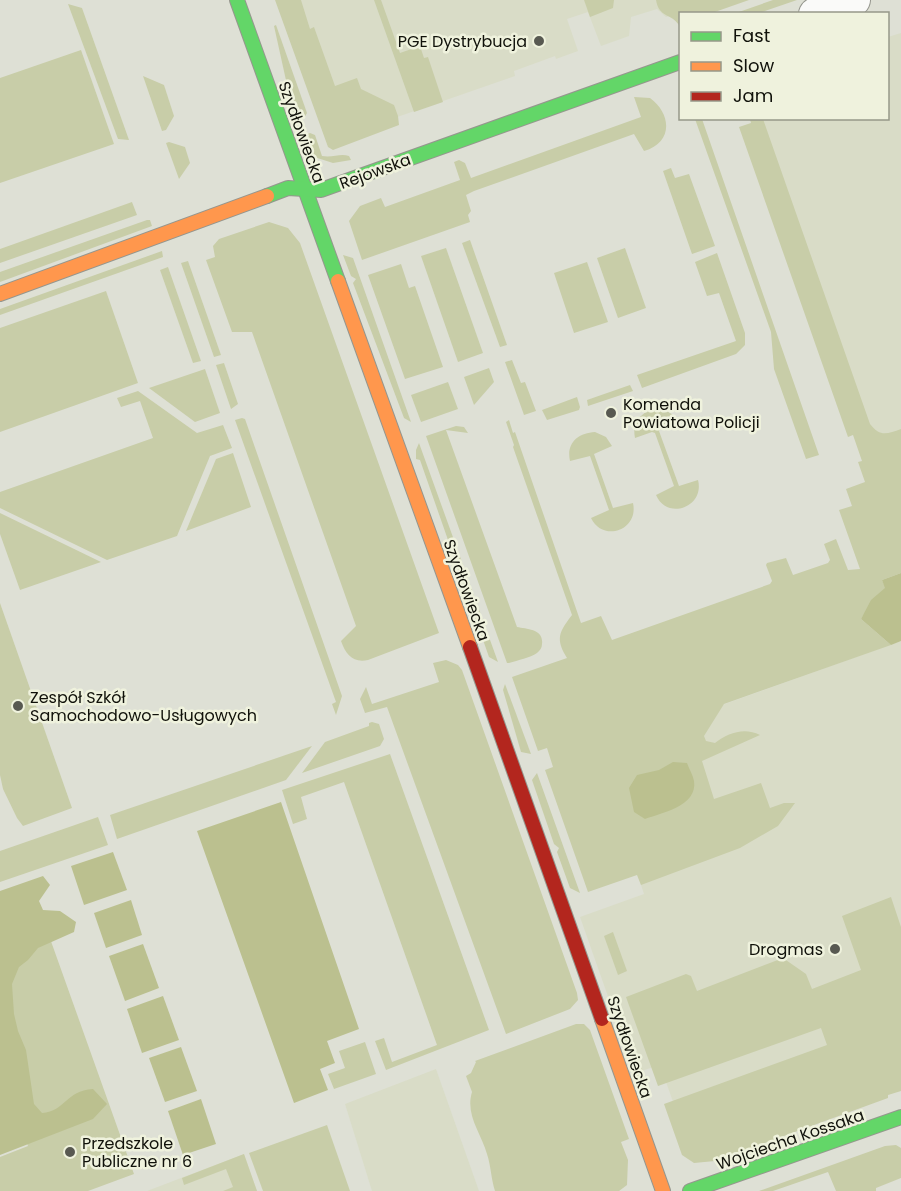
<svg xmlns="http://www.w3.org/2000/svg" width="901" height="1191" font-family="Poppins,sans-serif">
	<rect width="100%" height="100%" fill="#dee0d5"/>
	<g fill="#d9dcc7">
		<path d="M284 0H734L666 17 657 9 631 17 629 36 601 46 588 12 567 19 578 51 556 59 555 56 514 71 515 76 334 139Z"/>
		<path d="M901 33V439L867 451 750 119 888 118V37Z"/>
		<path d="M901 641V1090L721 1156 689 1147 660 1065 635 1073 580 917 644 894 596 750Z"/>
		<path d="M436 1069 479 1191H372L345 1104Z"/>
		<path d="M244 1154 257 1191H147Z"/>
	</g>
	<g fill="#c8cda8">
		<path d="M275 0H301L310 29 314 27 335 86 357 78 361 89 394 105 398 116 399 125 333 150 328 147Z"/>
		<path d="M374 0H381L400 53 420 46 424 58 428 57 443 102 414 112Z"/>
		<path d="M584 0H614L613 8 590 17Z"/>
		<path d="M656 0H749L712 13 680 14 679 25C671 13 659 18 656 0Z"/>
		<path d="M773 0H797L759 13H736Z"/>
		<path d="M68 4 82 8 129 140 118 139Z"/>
		<path d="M276 25 307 113 304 118 295 121 274 26Z"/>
		<path d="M81 50 114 144 0 183V78Z"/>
		<path d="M143 76 164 85 174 116 166 130 162 131Z"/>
		<path d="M634 97 650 98C672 114 673 143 644 151L634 134 474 191 466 195 471 211 468 215 470 222 362 260 349 221 360 206 381 198 385 207 460 180 454 162 459 160 465 163 471 178 641 117Z"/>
		<path d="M695 119H702L819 455 806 459 774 369 771 332Z"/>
		<path d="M750 119H763L870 424C880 437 887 434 901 429V573L882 580 886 588 875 598 861 619 891 645 724 704 704 736 706 741 715 743C728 733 744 727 760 735L702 761 714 799 761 783 770 808 784 803H795L778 826 740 848 641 885 637 875 588 892 545 770 553 767 547 748 538 751 512 677 567 658C555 639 559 632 572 615L513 447 514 445 506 422 509 420 513 433 515 432 581 623 601 616 612 640 770 584 772 581 766 565 767 563 786 558 793 575 828 563 830 560 824 544 836 539 848 570 860 569 839 510 852 506 846 489 865 482 858 462 862 461 853 435 848 437 739 127 751 123Z"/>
		<path d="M310 133 315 135 322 156C333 158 340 153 349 156L351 160 333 163 311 156 301 137Z"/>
		<path d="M169 142 185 147 190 163 179 179 166 143Z"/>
		<path d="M671 168 675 178 689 174 715 246 692 254 663 171Z"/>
		<path d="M132 202 137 215 0 263V249Z"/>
		<path d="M147 220H150L152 226 0 282V272Z"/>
		<path d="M269 222 288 228 300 243 439 633 368 660C353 663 346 655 341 641L356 626 252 332H232L206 260 215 257 213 246 219 239Z"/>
		<path d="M470 240 507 345 500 347 462 243Z"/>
		<path d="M446 248 483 353 458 362 421 256Z"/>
		<path d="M625 248 646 308 618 318 597 258Z"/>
		<path d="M162 251 163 257 0 315V309Z"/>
		<path d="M717 253 745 333V345L736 354 642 388 637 375 736 341 719 293 707 296 695 262Z"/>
		<path d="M343 255 353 258 411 422 404 418 353 283 356 279 351 276Z"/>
		<path d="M188 261 221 355 214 357 181 263Z"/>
		<path d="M587 262 608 322 574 333 554 273Z"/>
		<path d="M401 264 409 288 415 286 443 367 405 379 368 275Z"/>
		<path d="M168 267 201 361 193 363 160 270Z"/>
		<path d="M106 291 138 383 0 432V328Z"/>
		<path d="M512 360 521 383 525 382 536 411 524 415 505 362Z"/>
		<path d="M224 363 238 404 231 409 216 365Z"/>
		<path d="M489 368 494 382 474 405 464 377Z"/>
		<path d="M205 369 220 413 195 422 149 388Z"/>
		<path d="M448 382 458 409 421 422 411 395Z"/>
		<path d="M630 385 633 391 588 406 587 400Z"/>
		<path d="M138 391 197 433 223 425 232 448 210 456 177 536 107 560 0 508V492L153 438 140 401 121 407 117 398Z"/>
		<path d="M577 397 580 407 579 410 547 420 542 410Z"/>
		<path d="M652 409C664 408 672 412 678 422L660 429 659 431 679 486 698 480C705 507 667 521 656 495L674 486 655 433 652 432 635 438C632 423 639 415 652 409Z"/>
		<path d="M242 418 245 419 342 696 336 715 332 704 336 702 235 420Z"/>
		<path d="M456 426 464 427 468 433 446 430 517 627C527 629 544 629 542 644 542 648 540 650 537 653 530 658 518 660 509 663H507L426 436Z"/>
		<path d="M595 432 606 437 612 446 594 454 613 508 633 503C639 530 603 543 591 518L609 510 590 456 570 461C566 443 578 433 595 432Z"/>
		<path d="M419 443 498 662 489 657 420 460 416 459V450Z"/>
		<path d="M233 453 251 507 186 531 216 459Z"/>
		<path d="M0 513 101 562 20 590 0 534Z"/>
		<path d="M0 603 72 808 23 826 17 818 3 789 0 775Z"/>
		<path d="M446 660 458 665 462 670 577 993 578 1000 570 1009 506 1034 387 707 365 713 360 699 366 687 372 704 439 682 433 663Z"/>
		<path d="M505 684 531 754 521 752 503 690Z"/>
		<path d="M372 722 379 724 384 739 380 746 302 773 325 742 369 726V723Z"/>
		<path d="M312 746 286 780 117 839 110 815Z"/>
		<path d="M390 754 489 1030 386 1070 375 1041 384 1038 392 1062 437 1045 344 782 301 797 307 819 293 824 282 790Z"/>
		<path d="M537 773 580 893 570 888 557 852 559 848 554 844 532 780Z"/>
		<path d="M98 817 108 845 0 882V851Z"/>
		<path d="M32 888 134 1174 88 1191H0V1157L28 1146 0 1068V899Z"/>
		<path d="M891 897 901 927V1091L888 1095V1098L715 1161 694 1163 682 1155 664 1104 827 1045 821 1028 658 1086 626 997 686 974 691 976 697 991 783 958 806 974 812 989 861 970 842 916Z"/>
		<path d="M613 932 627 971 618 975 604 936Z"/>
		<path d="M619 1003 648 1086 639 1084 614 1012Z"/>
		<path d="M576 1024H584L590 1030 629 1139 621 1142 628 1160 627 1185 619 1191H495C491 1179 491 1166 487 1154 481 1133 465 1115 472 1092L466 1076 471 1073 476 1062 475 1061Z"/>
		<path d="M365 1042 376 1074 334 1089 328 1074 345 1068 339 1051Z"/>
		<path d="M327 1125 350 1191H263L249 1153Z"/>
		<path d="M896 1145 901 1148V1178L876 1188V1191H836L828 1172 773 1191H759L885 1146Z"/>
		<path d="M244 1154 257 1191H223L233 1187 226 1169 184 1185 182 1178Z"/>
	</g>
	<g fill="#bbc08f">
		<path d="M901 573V641L891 645 861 619 871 600 885 588 882 580Z"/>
		<path d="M673 762 687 763C689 769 693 775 694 781 698 806 661 813 645 819L634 812 629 788 637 775 659 770Z"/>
		<path d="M281 802 359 1029 327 1041 335 1063 320 1069 328 1090 294 1103 197 831Z"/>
		<path d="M113 852 127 890 84 905 71 866Z"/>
		<path d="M43 876 50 885 39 901 43 910 60 911 76 922 74 932 38 948 28 960 19 967 12 984 14 1014 18 1031 26 1050 34 1104 42 1113C66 1111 65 1091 93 1089L107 1104 93 1119 0 1155V891Z"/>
		<path d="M131 900 142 935 106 948 94 913Z"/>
		<path d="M143 944 159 988 125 1001 109 956Z"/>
		<path d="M163 996 179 1040 142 1053 127 1009Z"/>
		<path d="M181 1047 197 1091 165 1102 149 1058Z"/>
		<path d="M201 1099 216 1144 183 1155 168 1111Z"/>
	</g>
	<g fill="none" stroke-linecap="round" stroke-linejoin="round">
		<g stroke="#95968e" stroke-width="34">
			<path id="street" d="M815 14 854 0"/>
		</g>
		<g stroke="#95968e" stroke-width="16">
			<g id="fast">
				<path d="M237 0 338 281"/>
				<path d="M267 196 288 188 321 190 680 62"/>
				<path d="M690 1191 901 1117"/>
			</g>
		</g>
		<g stroke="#95968e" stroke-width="16">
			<g id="slow">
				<path d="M338 281 470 647"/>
				<path d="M0 294 267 196"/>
				<path d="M602 1019 663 1191"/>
			</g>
		</g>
		<g stroke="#95968e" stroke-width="16">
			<path id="jam" d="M470 647 602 1019"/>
		</g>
		<use href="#street" stroke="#fafaf9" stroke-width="32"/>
		<use href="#fast" stroke="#63d668" stroke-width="14"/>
		<use href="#slow" stroke="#ff974d" stroke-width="14"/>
		<use href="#jam" stroke="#b3261e" stroke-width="14"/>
	</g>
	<g fill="#585951" stroke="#eff2dd" stroke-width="2">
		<circle cx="539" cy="41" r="6"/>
		<circle cx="611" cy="413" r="6"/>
		<circle cx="18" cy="706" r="6"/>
		<circle cx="835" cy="949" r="6"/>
		<circle cx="70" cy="1152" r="6"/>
	</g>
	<g text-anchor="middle" stroke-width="5" stroke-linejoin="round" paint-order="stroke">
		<g font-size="16" fill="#10110a" stroke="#eff2dd" text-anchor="start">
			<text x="527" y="47" text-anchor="end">PGE Dystrybucja</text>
			<text x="623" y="410">Komenda<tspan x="623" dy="18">Powiatowa Policji</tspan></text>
			<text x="30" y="703">Zespół Szkół<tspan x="30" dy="18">Samochodowo-Usługowych</tspan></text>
			<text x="823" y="955" text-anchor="end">Drogmas</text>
			<text x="82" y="1149">Przedszkole<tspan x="82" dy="18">Publiczne nr 6</tspan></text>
		</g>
		<g font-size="16" fill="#10110a" stroke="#eff2dd">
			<text transform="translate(302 132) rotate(70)" y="6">Szydłowiecka</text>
			<text transform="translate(375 171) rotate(-20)" y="6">Rejowska</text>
			<text transform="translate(467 590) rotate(70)" y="6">Szydłowiecka</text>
			<text transform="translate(630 1047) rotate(71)" y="6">Szydłowiecka</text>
			<text transform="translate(790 1139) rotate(-19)" y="6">Wojciecha Kossaka</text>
		</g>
	</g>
	<rect x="679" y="12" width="210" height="108" fill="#eff2dd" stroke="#969889" stroke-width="1.5"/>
	<rect x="691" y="32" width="30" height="9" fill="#63d668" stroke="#969889" stroke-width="1.5"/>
	<text x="733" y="42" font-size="18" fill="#10110a">Fast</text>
	<rect x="691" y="62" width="30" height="9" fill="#ff974d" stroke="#969889" stroke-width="1.5"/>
	<text x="733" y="72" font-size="18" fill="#10110a">Slow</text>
	<rect x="691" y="92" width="30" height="9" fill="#b3261e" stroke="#969889" stroke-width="1.5"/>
	<text x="733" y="102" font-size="18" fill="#10110a">Jam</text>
</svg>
